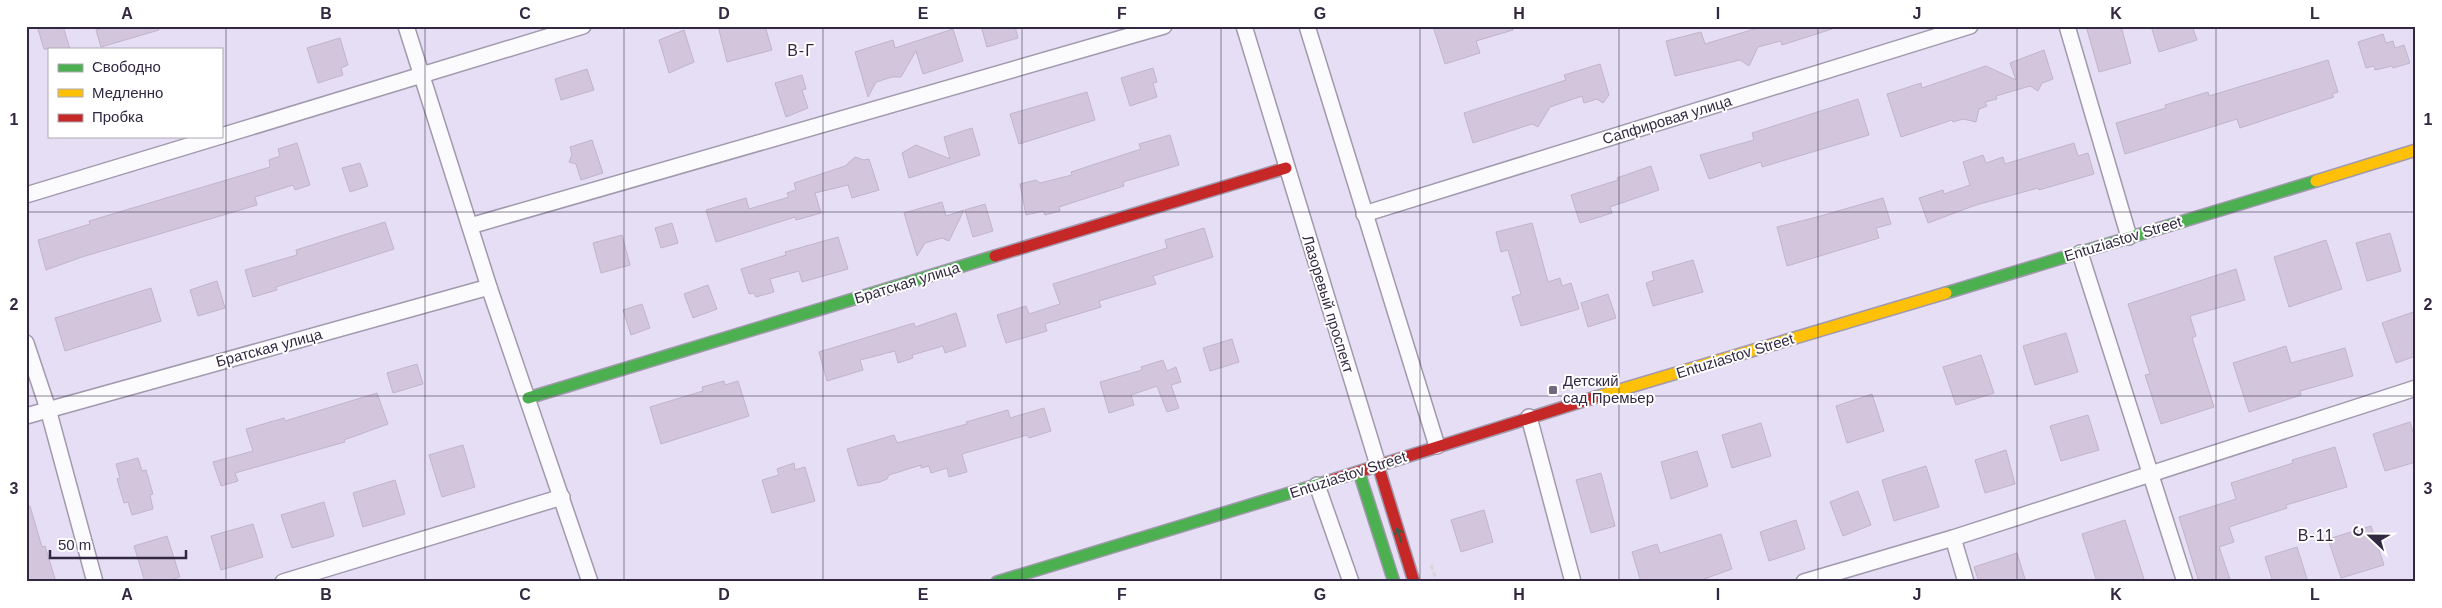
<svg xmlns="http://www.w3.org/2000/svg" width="2442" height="608" font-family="Arial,sans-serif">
	<rect width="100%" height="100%" fill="#e6def4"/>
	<g fill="#d3c5db" stroke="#c1b5c9">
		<path d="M37 26H63L70 49H44Z"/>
		<path d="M108 26H158L159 30 101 47 96 30Z"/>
		<path d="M718 26H765L772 50 727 62Z"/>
		<path d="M981 26H1015L1018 38 987 47Z"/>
		<path d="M1433 26H1512L1513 30 1476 41 1480 53 1445 64Z"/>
		<path d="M1764 26H1832V29L1782 45 1781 41 1758 47 1749 66 1740 60 1675 76 1666 41 1701 32 1705 44Z"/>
		<path d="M2086 26H2121L2131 63 2099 72Z"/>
		<path d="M2151 26H2192L2197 40 2159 52Z"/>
		<path d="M953 29 963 61 923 74 916 51 901 77H892L876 82 868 97 855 52 893 40 895 48Z"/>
		<path d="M684 30 694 62 669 73 659 40Z"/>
		<path d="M2383 34 2386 43 2393 41 2395 48 2404 45 2410 63 2393 68 2392 66 2375 70 2374 66 2366 68 2358 42Z"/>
		<path d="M340 38 348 65 341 68 343 75 318 83 307 48Z"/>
		<path d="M2044 50 2053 79 2042 83 2038 91 2030 86 1996 96 1997 99 1985 102 1987 106 1979 109 1976 122 1963 119 1953 122 1952 120 1901 137 1887 94 1921 83 1922 88 1986 66 2016 80 2010 63Z"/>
		<path d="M2328 60 2338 92 2332 94 2334 97 2240 128 2237 119 2125 154 2116 123 2166 108 2165 105 2208 92 2209 96Z"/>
		<path d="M1600 64 1609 95 1603 103 1597 99 1584 103 1582 96 1550 107 1538 127 1532 124 1473 143 1464 113 1566 80 1564 75Z"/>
		<path d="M1153 68 1157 82 1153 83 1157 97 1130 106 1121 78Z"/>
		<path d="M587 69 594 90 561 100 555 79Z"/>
		<path d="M802 75 806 89 802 90 808 108 786 117 775 83Z"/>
		<path d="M1087 92 1095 120 1019 144 1010 114Z"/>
		<path d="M1858 99 1869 135 1762 167 1761 162 1709 179 1700 155 1754 140 1752 133Z"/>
		<path d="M972 128 980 155 909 178 902 153 916 145 950 159 944 137Z"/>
		<path d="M1170 135 1179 165 1123 182 1124 186 1059 207 1060 211 1045 215 1043 211 1026 215 1020 184 1036 180 1040 183 1072 175 1071 172 1141 149 1139 144Z"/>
		<path d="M592 140 603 173 581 180 576 164 569 162 572 155 570 147Z"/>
		<path d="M297 143 310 185 295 190 293 185 255 197 257 205 82 257 46 270 38 240 90 224 89 221 270 167 269 160 280 156 278 149Z"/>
		<path d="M2074 143 2078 156 2088 153 2094 174 2039 190 2038 188 1976 205 1928 223 1919 198 1943 190 1944 194 1970 185 1963 162 1983 155 1986 163 2003 157 2005 164Z"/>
		<path d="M855 157 864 160 869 159 879 190 852 198 848 185 815 193 821 213 796 220 795 217 716 242 706 210 746 198 749 209 789 197 787 193 796 190 794 183 845 166Z"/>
		<path d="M360 163 368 186 350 192 342 168Z"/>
		<path d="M1651 166 1659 190 1610 207 1612 213 1580 223 1571 195 1618 180 1617 178Z"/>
		<path d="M1883 198 1891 224 1876 228 1879 238 1787 266 1777 227 1817 217Z"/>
		<path d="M942 202 946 216 964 210 949 241 942 238 925 243 917 256 904 213Z"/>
		<path d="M985 204 993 231 973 237 965 210Z"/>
		<path d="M385 222 394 249 276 287 277 290 253 297 245 270 297 255 296 250Z"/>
		<path d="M672 223 678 243 661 248 655 228Z"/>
		<path d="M1532 223 1548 282 1560 278 1562 286 1571 283 1579 309 1521 326 1512 297 1521 294 1508 250 1501 252 1496 232Z"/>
		<path d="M1204 228 1213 257 1153 276 1156 284 1099 301 1101 307 1045 324 1047 331 1006 343 997 315 1026 306 1029 314 1060 304 1053 284 1167 248 1165 240Z"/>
		<path d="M2390 233 2401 271 2367 281 2356 243Z"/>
		<path d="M622 235 630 265 601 273 593 243Z"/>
		<path d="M838 237 848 269 802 282 799 271 770 279 774 292 756 297 754 293 749 294 741 269 786 255 785 252Z"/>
		<path d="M2326 240 2342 289 2289 307 2274 257Z"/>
		<path d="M1693 260 1703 292 1653 306 1646 283 1654 280 1652 272Z"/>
		<path d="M2236 269 2245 300 2190 316 2196 336 2192 338 2214 407 2161 424 2145 375 2150 374 2128 304Z"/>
		<path d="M217 281 225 308 198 316 190 290Z"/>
		<path d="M708 285 717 309 693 318 684 294Z"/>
		<path d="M151 288 161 321 65 351 55 318Z"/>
		<path d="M1608 294 1616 318 1588 327 1581 303Z"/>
		<path d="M642 304 650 328 631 335 623 310Z"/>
		<path d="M2416 311V356L2396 363 2382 323Z"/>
		<path d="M956 313 966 346 945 353 943 346 912 355 913 358 898 363 895 351 860 360 863 370 827 381 819 352 914 323 915 327Z"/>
		<path d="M2066 333 2078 372 2035 385 2023 346Z"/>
		<path d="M1232 339 1239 362 1210 371 1203 348Z"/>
		<path d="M2286 346 2291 363 2345 348 2353 376 2300 391 2301 395 2249 412 2233 363Z"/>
		<path d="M1981 355 1994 393 1956 405 1943 367Z"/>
		<path d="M1163 360 1167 371 1176 367 1181 382 1171 385 1179 408 1167 412 1157 386 1131 395 1134 405 1109 413 1100 382 1142 370 1141 367Z"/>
		<path d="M417 364 423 384 393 393 387 373Z"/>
		<path d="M724 381 725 385 738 381 749 416 661 444 650 407 703 391 702 387Z"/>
		<path d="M377 393 388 424 344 440 345 442 235 473 238 481 221 486 213 462 253 451 246 429 284 418 285 421Z"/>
		<path d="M1872 394 1884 431 1847 443 1836 406Z"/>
		<path d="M1044 408 1051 431 1029 438 1027 435 962 454 967 472 949 477 947 468 931 473 929 466 921 468V465L889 475 887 479 880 482 858 486 847 449 894 435 897 443 967 424 966 422 1008 410 1010 418Z"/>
		<path d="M2088 415 2099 450 2061 461 2050 426Z"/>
		<path d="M2410 422 2416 442V462L2385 471 2373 434Z"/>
		<path d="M1761 423 1771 456 1732 468 1722 435Z"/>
		<path d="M463 445 475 487 442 497 429 455Z"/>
		<path d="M2335 447 2347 487 2286 505 2287 508 2229 527 2234 542 2219 547 2231 582H2199L2179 517 2236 499 2231 483 2293 463 2292 460Z"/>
		<path d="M2006 450 2015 484 1985 493 1975 460Z"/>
		<path d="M1697 451 1708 486 1671 499 1661 462Z"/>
		<path d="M138 458 142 471 146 470 153 494 150 495 153 509 132 515 128 502 124 503 117 479 120 478 116 464Z"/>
		<path d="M794 463 795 470 805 467 815 501 772 513 762 480 779 475 777 469Z"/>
		<path d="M1926 466 1939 507 1894 521 1882 480Z"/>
		<path d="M1601 473 1615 526 1591 533 1576 480Z"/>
		<path d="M395 480 405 514 363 527 353 493Z"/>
		<path d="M1858 491 1871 525 1843 536 1830 502Z"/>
		<path d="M324 502 334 536 292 548 281 515Z"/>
		<path d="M30 506 42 547 45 546 56 582H26V507Z"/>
		<path d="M1484 510 1493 542 1461 552 1451 520Z"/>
		<path d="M1796 520 1805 549 1769 561 1760 532Z"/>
		<path d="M2125 520 2145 582H2097L2082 534Z"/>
		<path d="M253 524 263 557 221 570 211 536Z"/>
		<path d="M2371 526 2384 565 2341 578 2328 539Z"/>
		<path d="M1721 534 1732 569 1696 582H1641L1632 552 1657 544 1660 553Z"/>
		<path d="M167 536 180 577 165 582H145L134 546Z"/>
		<path d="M2297 547 2308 582H2273L2265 557Z"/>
		<path d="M2017 553 2026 582H1979L1974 567Z"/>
	</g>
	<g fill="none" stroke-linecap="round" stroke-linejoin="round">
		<g stroke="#a199ad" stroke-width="18">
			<g id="street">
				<path d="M406 26 489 287 590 582"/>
				<path d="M1244 26 1378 465"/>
				<path d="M1307 26 1437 446"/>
				<path d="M2067 26 2129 237"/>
				<path d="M221 136 583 26"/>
				<path d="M26 195 221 136"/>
				<path d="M1364 214 1970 26"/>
				<path d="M470 226 1164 26"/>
				<path d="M2080 253 2185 582"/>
				<path d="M26 343 48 409 95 582"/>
				<path d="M26 416 489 287"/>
				<path d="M1529 417 1573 582"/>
				<path d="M1317 485 1351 582"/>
				<path d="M1953 538 1966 582"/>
				<path d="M283 582 562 497"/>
				<path d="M1804 582 1953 538 2416 388"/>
			</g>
		</g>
		<g stroke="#a199ad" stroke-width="14">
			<g id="fast">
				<path d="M1946 293 2316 181"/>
				<path d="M528 398 995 256"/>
				<path d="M1359 472 1394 582"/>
				<path d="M997 582 1326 482"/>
			</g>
		</g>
		<g stroke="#a199ad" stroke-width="14">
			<g id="slow">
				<path d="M2316 181 2416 150"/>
				<path d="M1596 397 1946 293"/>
			</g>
		</g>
		<g stroke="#a199ad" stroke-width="14">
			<g id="jam">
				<path d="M995 256 1286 168"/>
				<path d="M1378 465 1414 582"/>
				<path d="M1326 482 1596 397"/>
			</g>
		</g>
		<path stroke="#d8d5dc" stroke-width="3" stroke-dasharray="5 2.5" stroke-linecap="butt" d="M1431 565 1437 582"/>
		<use href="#street" stroke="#fbfafd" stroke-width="15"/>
		<use href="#fast" stroke="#4caf50" stroke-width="11"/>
		<use href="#slow" stroke="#ffc107" stroke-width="11"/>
		<use href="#jam" stroke="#c62828" stroke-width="11"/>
	</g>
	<defs><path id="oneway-shaft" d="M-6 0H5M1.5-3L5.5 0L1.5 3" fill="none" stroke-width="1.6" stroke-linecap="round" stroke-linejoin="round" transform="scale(1.25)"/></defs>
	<use stroke="#3c5e47" href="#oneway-shaft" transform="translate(1399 535) rotate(-108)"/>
	<path fill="none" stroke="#322841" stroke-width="1" stroke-opacity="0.55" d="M226 26V582M425 26V582M624 26V582M823 26V582M1022 26V582M1221 26V582M1420 26V582M1619 26V582M1818 26V582M2017 26V582M2216 26V582M26 212H2416M26 396H2416"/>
	<rect fill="#716880" stroke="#fff" stroke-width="2" x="1548" y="385" width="10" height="10" rx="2.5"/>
	<g text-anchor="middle" stroke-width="4" stroke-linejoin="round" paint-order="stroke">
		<g font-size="15" fill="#322841" stroke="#fff">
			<text transform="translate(1667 120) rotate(-17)" y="5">Сапфировая улица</text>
			<text transform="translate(2123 239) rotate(-17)" y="5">Entuziastov Street</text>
			<text transform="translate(907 283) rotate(-17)" y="5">Братская улица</text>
			<text transform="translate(1328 304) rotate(73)" y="5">Лазоревый проспект</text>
			<text transform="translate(269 348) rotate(-15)" y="5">Братская улица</text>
			<text transform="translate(1735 356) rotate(-17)" y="5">Entuziastov Street</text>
			<text transform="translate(1348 475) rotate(-18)" y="5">Entuziastov Street</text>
		</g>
		<g font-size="15" fill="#322841" stroke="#fff" text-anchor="start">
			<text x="1563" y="386">Детский<tspan x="1563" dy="17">сад Премьер</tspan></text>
		</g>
		<g font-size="16" letter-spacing="1" fill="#322841" stroke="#fff">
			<text x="801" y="56">В-Г</text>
			<text x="2316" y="541">В-11</text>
		</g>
	</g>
	<rect width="2442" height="608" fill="none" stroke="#ffffff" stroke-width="55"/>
	<rect x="48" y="48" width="175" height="90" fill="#ffffff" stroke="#ada9b3"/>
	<rect x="58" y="64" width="25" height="8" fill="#4caf50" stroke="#ada9b3"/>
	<text x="92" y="72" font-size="15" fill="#322841">Свободно</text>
	<rect x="58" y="89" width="25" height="8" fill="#ffc107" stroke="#ada9b3"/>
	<text x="92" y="98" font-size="15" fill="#322841">Медленно</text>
	<rect x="58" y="114" width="25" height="8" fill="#c62828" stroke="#ada9b3"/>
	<text x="92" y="122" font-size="15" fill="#322841">Пробка</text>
	<g transform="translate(2370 536) rotate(292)" stroke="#ffffff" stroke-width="4" paint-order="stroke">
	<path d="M0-4L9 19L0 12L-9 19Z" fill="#322841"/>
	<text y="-8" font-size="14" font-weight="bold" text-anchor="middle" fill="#322841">С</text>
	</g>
	<path d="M50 550v8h136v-8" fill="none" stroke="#322841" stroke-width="2.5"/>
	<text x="58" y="550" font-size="15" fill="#322841" stroke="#ffffff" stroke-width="4" paint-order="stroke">50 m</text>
	<rect x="28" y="28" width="2386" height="552" fill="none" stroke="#322841" stroke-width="2"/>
	<g font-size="16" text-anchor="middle" font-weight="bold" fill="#322841">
		<text x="127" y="19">A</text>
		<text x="326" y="19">B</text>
		<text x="525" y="19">C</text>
		<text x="724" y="19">D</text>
		<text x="923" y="19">E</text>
		<text x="1122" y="19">F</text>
		<text x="1320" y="19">G</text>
		<text x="1519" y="19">H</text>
		<text x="1718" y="19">I</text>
		<text x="1917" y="19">J</text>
		<text x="2116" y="19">K</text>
		<text x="2315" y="19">L</text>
		<text x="14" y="125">1</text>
		<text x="2428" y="125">1</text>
		<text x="14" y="310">2</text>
		<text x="2428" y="310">2</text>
		<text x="14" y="494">3</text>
		<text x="2428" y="494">3</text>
		<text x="127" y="600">A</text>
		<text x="326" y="600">B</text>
		<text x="525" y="600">C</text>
		<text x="724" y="600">D</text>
		<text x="923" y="600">E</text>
		<text x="1122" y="600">F</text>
		<text x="1320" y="600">G</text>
		<text x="1519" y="600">H</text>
		<text x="1718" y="600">I</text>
		<text x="1917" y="600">J</text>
		<text x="2116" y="600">K</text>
		<text x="2315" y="600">L</text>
	</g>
</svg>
